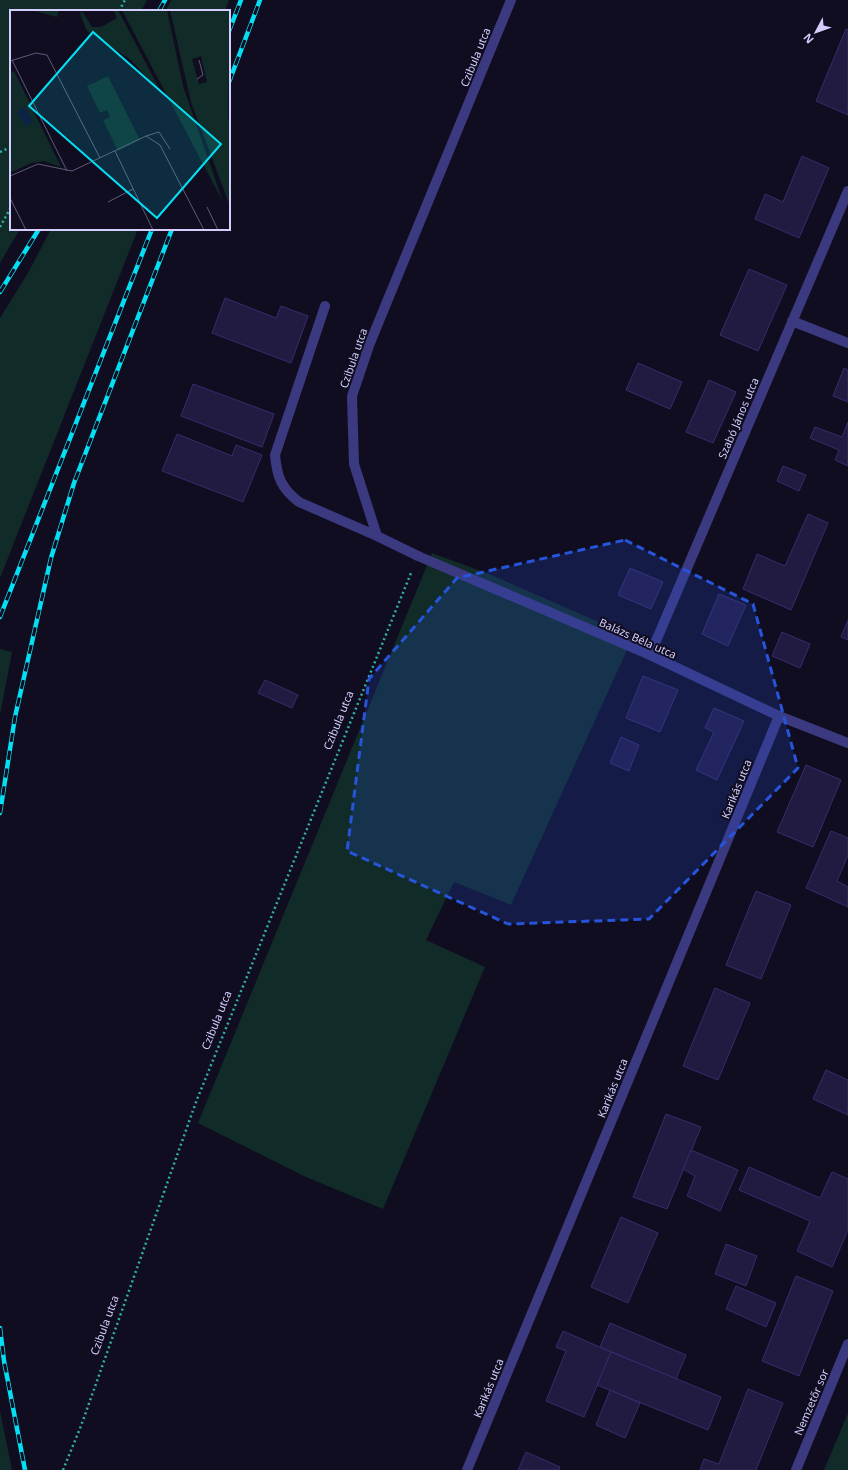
<svg xmlns="http://www.w3.org/2000/svg" width="848" height="1470" font-family="'Noto Sans',sans-serif">
	<style>
		.green { fill: #112b29 }
		.building { fill: #211a41; stroke: #382c6d }
		.lines { fill: none; stroke-linecap: round; stroke-linejoin: round }
		.path { stroke: #30b0a7; stroke-width: 2.5; stroke-dasharray: 2 3; stroke-linecap: butt }
		.lane { stroke: #3b397f; stroke-width: 10 }
		.street { stroke: #3b397f; stroke-width: 10 }
		.rail-casing { stroke: #05dff4; stroke-width: 4.5 }
		.rail { stroke: #100d21; stroke-width: 3; stroke-dasharray: 9; stroke-linecap: butt }
		.marked { fill: #2654da; fill-opacity: 0.2; stroke: #2654da; stroke-width: 3; stroke-dasharray: 8 5; stroke-linejoin: round }
		.labels { text-anchor: middle; dominant-baseline: central; stroke-width: 4; stroke-linejoin: round; paint-order: stroke }
		.street-label { font-size: 11px; fill: #d3cefe; stroke: #100d21 }
		.inset-road { fill: none; stroke: #5e5a79; stroke-width: 1 }
		.view { fill: #05dff4; fill-opacity: 0.15; stroke: #05dff4; stroke-width: 2 }
		.inset-edge { fill: none; stroke: #d3cefe; stroke-width: 2 }
	</style>
	<rect width="100%" height="100%" fill="#100d21"/>
	<g class="green">
		<path d="M0 0H147L141 11H11V229H20L0 263Z"/>
		<path d="M171 0H229L225 11H166Z"/>
		<path d="M51 229H138L0 578V318L28 273Z"/>
		<path d="M432 553 489 574 633 637 511 905 454 882 426 940 485 967 383 1209 306 1177 198 1123Z"/>
		<path d="M0 649 12 652 0 715Z"/>
		<path d="M0 1411 12 1470H0Z"/>
		<path d="M848 1413V1470H824Z"/>
	</g>
	<g class="building">
		<path d="M846 29 848 30V115L816 101Z"/>
		<path d="M802 156 829 168 799 238 755 219 765 194 783 202Z"/>
		<path d="M749 269 787 285 758 351 720 335Z"/>
		<path d="M225 298 276 318 281 306 308 316 291 363 212 333Z"/>
		<path d="M638 363 682 382 670 409 626 390Z"/>
		<path d="M844 368 848 370V402L833 396Z"/>
		<path d="M709 380 736 392 713 443 686 432Z"/>
		<path d="M193 384 274 414 262 447 181 416Z"/>
		<path d="M848 422V466L835 460 839 450 810 438 815 427 842 437Z"/>
		<path d="M177 434 232 456 236 445 262 455 243 502 162 471Z"/>
		<path d="M783 466 806 475 799 491 777 481Z"/>
		<path d="M808 514 828 523 791 610 743 589 757 554 785 566Z"/>
		<path d="M630 568 663 582 651 609 618 595Z"/>
		<path d="M719 594 746 605 728 646 702 634Z"/>
		<path d="M848 620V640L841 637Z"/>
		<path d="M782 632 810 644 800 668 772 656Z"/>
		<path d="M643 676 678 690 660 732 626 718Z"/>
		<path d="M265 680 298 695 292 708 258 693Z"/>
		<path d="M714 708 744 721 717 780 696 770 714 732 705 728Z"/>
		<path d="M621 737 639 745 629 771 610 763Z"/>
		<path d="M806 765 841 780 813 847 777 832Z"/>
		<path d="M831 831 848 838V855L837 881 848 887V907L806 888Z"/>
		<path d="M756 891 791 905 761 979 726 965Z"/>
		<path d="M715 988 750 1003 718 1080 683 1066Z"/>
		<path d="M826 1070 848 1080V1115L813 1099Z"/>
		<path d="M666 1114 701 1127 667 1209 633 1197Z"/>
		<path d="M691 1150 738 1170 720 1211 687 1196 695 1176 683 1169Z"/>
		<path d="M749 1167 820 1198 832 1172 848 1179V1230L832 1267 797 1251 810 1221 739 1190Z"/>
		<path d="M621 1217 658 1233 628 1303 591 1287Z"/>
		<path d="M726 1244 757 1256 746 1286 715 1274Z"/>
		<path d="M796 1276 833 1291 799 1376 762 1361Z"/>
		<path d="M736 1286 776 1303 766 1327 726 1309Z"/>
		<path d="M610 1323 686 1355 676 1379 600 1347Z"/>
		<path d="M563 1331 611 1352 584 1417 546 1401 566 1351 556 1347Z"/>
		<path d="M611 1352 721 1397 708 1430 597 1385Z"/>
		<path d="M748 1389 783 1403 756 1470H700L704 1459 719 1464Z"/>
		<path d="M610 1390 640 1403 625 1438 596 1425Z"/>
		<path d="M526 1452 560 1467 559 1470H518Z"/>
	</g>
	<g class="lines">
		<g class="path">
			<path d="M119 11 125 0"/>
			<path d="M0 152 11 147"/>
			<path d="M0 227 11 207"/>
			<path d="M63 1470 81 1426 196 1102 411 573"/>
		</g>
		<g class="lane">
			<path d="M325 306 275 455C277 477 281 488 299 502L377 536"/>
			<path d="M418 556 377 536 354 464 352 396 370 343 511 0"/>
		</g>
		<g class="street">
			<path d="M792 321 848 343"/>
			<path d="M418 556 650 655 779 716 848 743"/>
			<path d="M650 655 848 191"/>
			<path d="M467 1470 779 716"/>
			<path d="M796 1470 848 1344"/>
		</g>
		<defs>
			<g id="rail">
				<path d="M159 11 165 0"/>
				<path d="M229 31 241 0"/>
				<path d="M229 82 260 0"/>
				<path d="M0 292 39 229"/>
				<path d="M0 617 152 229"/>
				<path d="M0 813 15 717 51 558 74 483 172 229"/>
				<path d="M0 1328 4 1361 25 1470"/>
			</g>
		</defs>
		<use href="#rail" class="rail-casing"/>
		<use href="#rail" class="rail"/>
	</g>
	<path class="marked" d="M625 540 753 604 798 768 649 919 508 924 347 851 369 679 457 578Z"/>
	<g class="labels">
		<g class="street-label">
			<text transform="translate(475 57) rotate(-68)">Czibula utca</text>
			<text transform="translate(353 358) rotate(-71)">Czibula utca</text>
			<text transform="translate(738 418) rotate(-67)">Szabó János utca</text>
			<text transform="translate(638 638) rotate(24)">Balázs Béla utca</text>
			<text transform="translate(338 720) rotate(-68)">Czibula utca</text>
			<text transform="translate(736 789) rotate(-68)">Karikás utca</text>
			<text transform="translate(216 1020) rotate(-68)">Czibula utca</text>
			<text transform="translate(612 1088) rotate(-68)">Karikás utca</text>
			<text transform="translate(104 1325) rotate(-70)">Czibula utca</text>
			<text transform="translate(488 1388) rotate(-68)">Karikás utca</text>
			<text transform="translate(811 1402) rotate(-67)">Nemzetőr sor</text>
		</g>
	</g>
	<g transform="translate(10 10)">
		<rect width="220" height="220" fill="#100d21"/>
		<path d="M21 0H49L47 7ZM103 0H108L153 86 121 50 77 21 70 4 72 1 82 17H91L107 8ZM112 0H157L173 76 213 192ZM160 0H220L218 108 220 111V196L181 92ZM191 46 197 72 189 74 182 49ZM4 61 51 157 34 151 21 153 0 163V63ZM98 66 130 130 108 141 93 110 100 107 97 100 90 103 77 76Z" fill="#112b29" fill-rule="evenodd"/>
		<path d="M15 97 23 111 16 117 7 102Z" fill="#0d2345"/>
		<path class="inset-road" d="M2 50 57 161M0 51 26 43 37 45 90 148M187 69 193 65 189 50M136 126 149 122 160 139M105 141 143 220M0 166 28 154 62 161 136 126 150 135 194 220M0 188 16 220M98 192 123 179M197 197 208 220"/>
		<path class="view" d="M83 22 211 134 147 208 19 96Z"/>
		<rect width="220" height="220" class="inset-edge"/>
	</g>
	<g transform="translate(816 32) rotate(229)" stroke="#100d21" stroke-width="3" paint-order="stroke">
	<path d="M0-3L7 15L0 10L-7 15Z" fill="#d3cefe"/>
	<text y="-6" font-size="11" font-weight="bold" text-anchor="middle" fill="#d3cefe">N</text>
	</g>
</svg>
